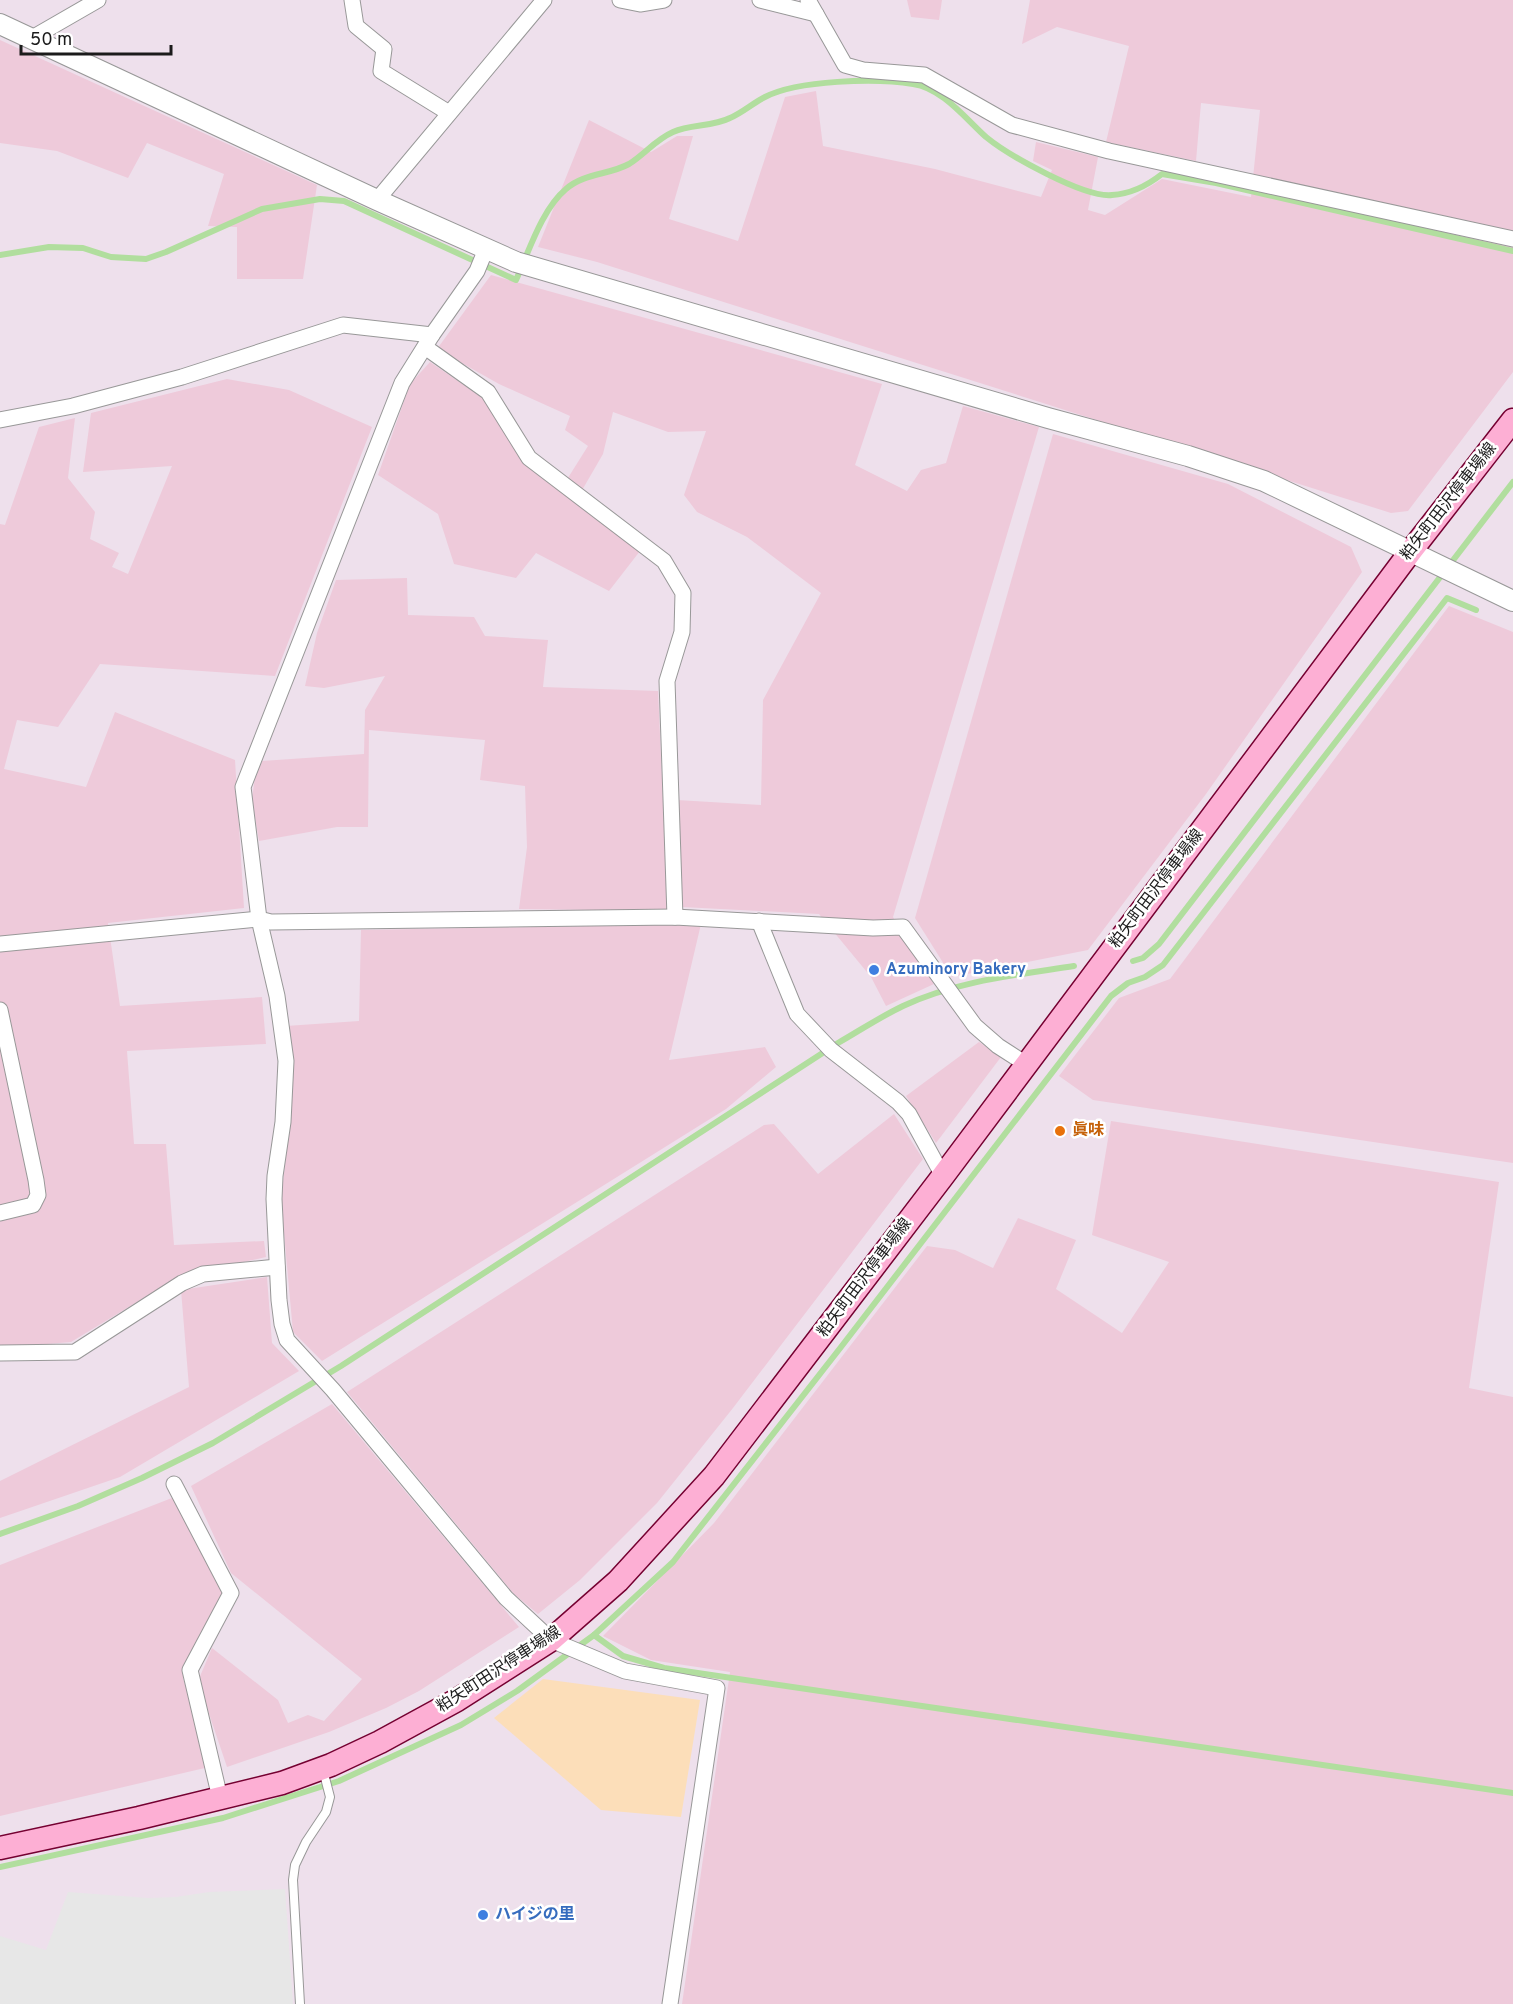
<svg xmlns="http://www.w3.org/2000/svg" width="1513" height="2004" font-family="Overpass,'Noto Sans JP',sans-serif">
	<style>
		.farmland { fill: #eecada }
		.park { fill: #fcdeb9 }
		.parking { fill: #e7e7e7 }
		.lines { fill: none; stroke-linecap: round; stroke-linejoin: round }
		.stream { stroke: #b1de9e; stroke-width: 6 }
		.service-casing { stroke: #989898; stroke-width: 10 }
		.minor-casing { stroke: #989898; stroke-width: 17 }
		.tertiary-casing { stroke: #989898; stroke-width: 22 }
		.secondary-casing { stroke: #750031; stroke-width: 25 }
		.service { stroke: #fff; stroke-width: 8 }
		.minor { stroke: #fff; stroke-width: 15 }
		.tertiary { stroke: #fff; stroke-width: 20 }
		.secondary { stroke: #fdafd4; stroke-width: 22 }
		.shop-dot { fill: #3f7fe0; stroke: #fff; stroke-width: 2 }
		.food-dot { fill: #e8710a; stroke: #fff; stroke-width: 2 }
		.labels { text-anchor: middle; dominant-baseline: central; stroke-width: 5; stroke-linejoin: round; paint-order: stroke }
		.street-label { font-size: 16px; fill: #1b1b1b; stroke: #fff }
		.shop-label { font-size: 16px; font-weight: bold; fill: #366cbe; stroke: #fff; text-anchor: start }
		.food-label { font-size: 16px; font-weight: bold; fill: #c56008; stroke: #fff; text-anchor: start }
	</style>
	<rect width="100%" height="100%" fill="#eee0ec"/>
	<g class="farmland">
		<path d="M907 0H942L939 20 911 17Z"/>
		<path d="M1030 0H1513V372L1408 511 1391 513 597 262 538 247 589 120 651 152 677 136H693L669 219 738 241 785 97 816 91 823 146 935 169 1041 197 1052 170 1033 161 1036 142 1098 157 1088 210 1105 215 1162 179 1251 197 1260 110 1201 103 1196 161 1106 142 1129 46 1057 27 1022 44Z"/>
		<path d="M0 40 317 185 303 279H237V227L208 226 224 174 147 143 128 178 57 151 0 143Z"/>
		<path d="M491 275 882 384 855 465 907 491 921 470 946 463 963 406 1039 427 893 917 934 984 886 1006 871 977 819 914 682 907 677 800 761 805 763 700 821 593 747 537 697 512 684 495 706 431 668 432 613 412 603 454 581 492 566 481 588 446 565 430 570 416 499 384 437 349Z"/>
		<path d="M430 362 486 400 523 462 640 551 609 591 536 553 516 578 454 564 438 514 378 475 410 384Z"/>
		<path d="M227 379 289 390 372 427 275 676 100 664 58 727 17 720 4 769 86 787 115 712 235 760 244 908 108 923 120 1006 262 997 266 1044 127 1051 134 1144H166L174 1245 264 1241 266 1257 180 1276 71 1342 0 1348V524L5 525 39 427 75 418 68 478 95 512 90 539 119 553 112 567 128 574 172 466 83 472 91 413Z"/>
		<path d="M1053 434 1228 484 1351 547 1362 572 1206 794 1088 950 952 977 915 918Z"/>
		<path d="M407 578 408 615 474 617 485 636 548 640 543 687 658 691 668 911 519 909 527 847 525 786 480 780 485 740 369 730 368 827H337L259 841 252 799 255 777 262 761 364 754 365 710 385 676 324 688 305 686 317 633 336 580Z"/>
		<path d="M1449 606 1513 632V1163L1093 1100 1059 1076 1119 998 1170 979Z"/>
		<path d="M701 924 669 1060 765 1047 776 1067 726 1109 322 1361 293 1332 281 1200 292 1101 286 1026 359 1021 361 930Z"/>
		<path d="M979 1042 1001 1057 936 1143 906 1096Z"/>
		<path d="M894 1114 923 1159 733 1408 657 1503 580 1580 538 1614 514 1594 347 1392 764 1125 774 1124 818 1174Z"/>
		<path d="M1111 1121 1499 1182 1469 1388 1513 1397V2004H682L730 1672 651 1660 603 1636 714 1523 927 1246 955 1250 993 1268 1018 1218 1076 1240 1056 1289 1122 1333 1169 1262 1092 1235Z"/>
		<path d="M267 1277 272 1343 299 1371 120 1477 0 1518V1481L189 1387 181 1290Z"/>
		<path d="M332 1404 519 1627 419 1691 386 1708 329 1732 227 1767 198 1681 212 1648 278 1700 288 1723 308 1715 324 1721 362 1679 231 1573 191 1486Z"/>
		<path d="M177 1496 225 1590 183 1678 209 1767 0 1816V1565Z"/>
	</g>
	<path class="park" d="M543 1679 700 1700 681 1817 601 1810 494 1718Z"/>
	<path class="parking" d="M285 1889 293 2004H0V1936L46 1950 68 1892 148 1898 176 1897 209 1892Z"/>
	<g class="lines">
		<g class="stream">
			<path d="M0 255 49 247 83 248 111 257 146 259 166 252 262 209 320 199 344 201 516 280C529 251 542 209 566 189 584 173 609 175 629 164 645 154 655 140 673 132 691 124 712 127 730 118 742 113 753 103 765 97 798 80 876 78 913 84 942 88 965 118 986 137 1008 155 1084 198 1112 195 1130 194 1148 185 1162 174L1216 183 1513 251"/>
			<path d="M1133 961 1143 958 1159 944 1513 482"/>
			<path d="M0 1534 78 1506 142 1478 213 1443 341 1366 838 1043C859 1031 880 1017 903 1006 956 981 1016 975 1074 966"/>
			<path d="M594 1635 623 1656 664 1668 1513 1793"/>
			<path d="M0 1867 223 1818 339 1781 461 1725 517 1691 594 1635 673 1562 841 1347 1111 996 1128 983 1145 977 1163 965 1447 598 1476 610"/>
		</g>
		<defs>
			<path id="service" d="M300 2004 293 1880 295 1865 306 1842 326 1812 330 1797 323 1770"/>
			<g id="minor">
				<path d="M352 0 356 26 384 49 381 71 449 113"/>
				<path d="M620 0 640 4 664 0"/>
				<path d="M760 0 816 14"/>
				<path d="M808 0 845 65 863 70 924 75 1012 125 1109 151 1513 239"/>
				<path d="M32 38 98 0"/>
				<path d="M377 200 544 0"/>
				<path d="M486 249 477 271 432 335 402 383 243 787 259 919 277 996 286 1061 283 1122 275 1176 274 1199 279 1300 282 1324 287 1340 333 1390 506 1598 551 1640 625 1671 717 1688 670 2004"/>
				<path d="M425 347 488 392 529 458 664 561 683 593 682 632 667 681 675 917"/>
				<path d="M0 420 73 406 182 377 343 325 432 335"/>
				<path d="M759 921 797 1014 831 1050 898 1102 909 1114 943 1176"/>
				<path d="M0 944 259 919 271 922 675 917 873 928 903 927 975 1026 998 1046 1026 1064"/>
				<path d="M0 1010 36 1180 38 1195 33 1205 0 1213"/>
				<path d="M0 1353 75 1352 182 1283 203 1274 277 1267"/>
				<path d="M174 1484 231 1593 190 1670 220 1798"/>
			</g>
			<path id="tertiary" d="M0 24 377 200 516 262 1048 418 1188 456 1264 481 1513 601"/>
			<path id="secondary" d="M0 1848 139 1818 282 1783 331 1765 380 1742 457 1700 551 1640 618 1581 714 1476 943 1176 1411 551 1513 420"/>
		</defs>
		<use href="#service" class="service-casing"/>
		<use href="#minor" class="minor-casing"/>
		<use href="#tertiary" class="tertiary-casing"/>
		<use href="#secondary" class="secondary-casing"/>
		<use href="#service" class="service"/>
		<use href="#minor" class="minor"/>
		<use href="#tertiary" class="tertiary"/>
		<use href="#secondary" class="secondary"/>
	</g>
	<g class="shop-dot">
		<circle cx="874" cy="970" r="6"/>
		<circle cx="483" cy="1915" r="6"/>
	</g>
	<circle class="food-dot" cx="1060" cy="1131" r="6"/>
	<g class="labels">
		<g class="street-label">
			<text transform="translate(1449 502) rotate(-52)">粕矢町田沢停車場線</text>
			<text transform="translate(1157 889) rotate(-53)">粕矢町田沢停車場線</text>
			<text transform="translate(865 1278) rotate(-53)">粕矢町田沢停車場線</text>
			<text transform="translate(499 1670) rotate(-33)">粕矢町田沢停車場線</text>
		</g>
		<g class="shop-label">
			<text x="886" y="970">Azuminory Bakery</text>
			<text x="495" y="1915">ハイジの里</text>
		</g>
		<g class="food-label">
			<text x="1072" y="1131">眞味</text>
		</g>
	</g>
	<path d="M21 45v9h150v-9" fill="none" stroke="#1b1b1b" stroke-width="3"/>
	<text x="30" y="45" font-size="18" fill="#1b1b1b" stroke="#ffffff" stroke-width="4.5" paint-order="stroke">50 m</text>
</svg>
